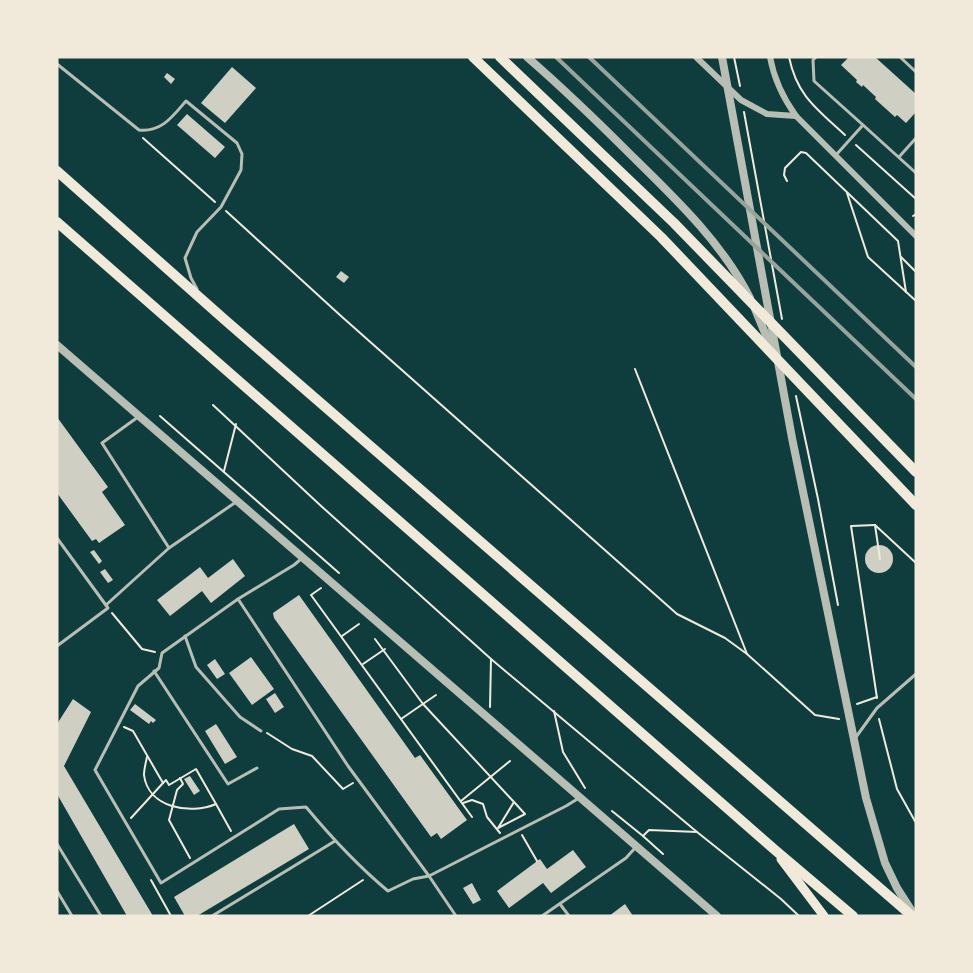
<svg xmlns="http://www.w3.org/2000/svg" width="973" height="973" font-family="'Alegreya Sans',sans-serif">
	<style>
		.building { fill: #cfcfc3 }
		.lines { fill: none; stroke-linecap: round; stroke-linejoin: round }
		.path { stroke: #f1e9da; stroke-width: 2 }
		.service { stroke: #b8beb3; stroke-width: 3 }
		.minor { stroke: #b8beb3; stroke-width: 6 }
		.tertiary { stroke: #b8beb3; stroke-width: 8 }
		.secondary { stroke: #f1e9da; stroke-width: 9 }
		.primary { stroke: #f1e9da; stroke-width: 10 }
		.rail { stroke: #97a49c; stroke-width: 4 }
	</style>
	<rect width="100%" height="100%" fill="#0f3d3e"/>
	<g class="building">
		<path d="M849 57H875L916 94V112L906 123 897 115 895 117 875 99 876 97 863 85 862 87 856 82 857 80 841 65Z"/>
		<path d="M232 67 256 88 225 123 201 103Z"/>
		<path d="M167 73 175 79 171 84 164 77Z"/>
		<path d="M187 114 225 147 215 158 177 125Z"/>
		<path d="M341 271 349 277 344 283 336 277Z"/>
		<path d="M57 417 108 487 102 492 125 525 99 543 96 539 92 541 57 493Z"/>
		<circle cx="879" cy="559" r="14"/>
		<path d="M94 550 102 561 99 564 90 552Z"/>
		<path d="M233 559 245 576 211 603 202 591 170 616 157 600 200 567 208 578Z"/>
		<path d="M105 569 113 580 108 583 100 572Z"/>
		<path d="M299 595 415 758 420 755 467 820 441 839 437 833 431 837 274 618 273 613Z"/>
		<path d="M251 657 274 689 252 705 229 673Z"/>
		<path d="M215 659 225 674 217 679 207 665Z"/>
		<path d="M275 693 284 707 275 713 266 699Z"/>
		<path d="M73 699 91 712 64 766 153 916H127L57 794V724Z"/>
		<path d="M135 704 156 720 153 723 151 721 149 724 130 710Z"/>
		<path d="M216 724 237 757 225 764 205 731Z"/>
		<path d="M190 776 200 791 194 795 184 779Z"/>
		<path d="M294 824 309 849 197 916H185L174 897Z"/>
		<path d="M573 850 586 867 551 893 543 883 509 908 497 891 540 859 547 869Z"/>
		<path d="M472 883 481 900 473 904 463 888Z"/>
		<path d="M625 904 633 916H609Z"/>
	</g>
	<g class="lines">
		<g class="path">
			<path d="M734 57 740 86"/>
			<path d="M789 57C797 96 817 109 845 135"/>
			<path d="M744 112 782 319"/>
			<path d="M143 138 215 202"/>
			<path d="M856 145 916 199"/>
			<path d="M787 181 784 175 785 168 801 152 806 153 898 241 906 292"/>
			<path d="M847 193 868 257 916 301"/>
			<path d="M226 211 341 316 677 614 725 638 747 654 815 715 839 719"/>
			<path d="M913 216 916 214"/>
			<path d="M901 257 916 272"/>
			<path d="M635 369 747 654"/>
			<path d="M796 396 818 499 838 605"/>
			<path d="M213 405 320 505 491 659 697 832 781 899 799 916"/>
			<path d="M160 416 339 573"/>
			<path d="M224 471 236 424"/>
			<path d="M875 525 851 526 877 698"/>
			<path d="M880 559 875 525 916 563"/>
			<path d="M321 588 311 595 472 817"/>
			<path d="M112 613 142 649 155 652"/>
			<path d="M342 636 359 624"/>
			<path d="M375 639 423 704 514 802 525 814 498 828 514 802"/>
			<path d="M363 664 385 649"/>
			<path d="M857 704 877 697"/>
			<path d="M490 707 491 659"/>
			<path d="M554 711 563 752 585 788"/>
			<path d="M401 719 436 695"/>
			<path d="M879 719 897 789 916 823"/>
			<path d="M124 727 133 731 163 783 131 818"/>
			<path d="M267 733 292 749 312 756 343 789 353 783"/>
			<path d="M147 757C146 762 144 769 144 775 148 808 191 815 216 804L196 769 169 785 166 780 163 783"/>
			<path d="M180 778 183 784 177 790 169 820 190 858"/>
			<path d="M461 801 510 761"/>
			<path d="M463 803 472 800 483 804 487 817 500 833"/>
			<path d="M216 804 231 831"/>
			<path d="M612 811 643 836"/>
			<path d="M522 835 537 861"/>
			<path d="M663 854 643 836 649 830 697 832"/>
			<path d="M151 880 171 916"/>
			<path d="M308 916 363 880"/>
		</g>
		<g class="service">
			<path d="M816 57 813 60 814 81 863 125 836 155"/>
			<path d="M900 57 916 72"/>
			<path d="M57 64 139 130C162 132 172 117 186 101L237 143 242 154 241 170 221 207 197 232 185 258 191 278 197 289"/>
			<path d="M863 125 916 173"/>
			<path d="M899 157 916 138"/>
			<path d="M138 417 102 443 169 548"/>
			<path d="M57 538 108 608 57 646"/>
			<path d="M301 559 294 565 238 599 162 653 159 668 138 686 95 770 161 883 279 809 306 807C331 837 358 866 388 891L413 879 429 876 456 916"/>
			<path d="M238 599 348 766 429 876 566 806 579 798"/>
			<path d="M106 605 169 548 236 502"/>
			<path d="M185 636 196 667 240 717 261 731"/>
			<path d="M154 671 228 784 257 768"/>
			<path d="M856 737 877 708 916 674"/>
			<path d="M57 844 101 916"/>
			<path d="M57 891 72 916"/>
			<path d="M560 904 569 916"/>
			<path d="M212 916 335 841"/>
			<path d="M542 916 626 858 635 848"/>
		</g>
		<g class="minor">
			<path d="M696 57 741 100 767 114 796 116"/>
			<path d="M770 57C774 79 783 98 796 116L916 236"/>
		</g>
		<g class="tertiary">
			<path d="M527 57C564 89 599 123 633 157 676 199 723 244 750 298"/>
			<path d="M722 57 792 438 866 798 885 863 897 888 913 913"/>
			<path d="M755 309 772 350"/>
			<path d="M57 345 717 916"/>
		</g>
		<path class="secondary" d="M781 859 824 916"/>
		<g class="primary">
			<path d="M473 57 661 237 916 505"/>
			<path d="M500 57 674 223 916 472"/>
			<path d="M57 171 225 320 912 916"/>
			<path d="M57 222 775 850 853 916"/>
		</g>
		<g class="rail">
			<path d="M556 57 916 399"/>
			<path d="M589 57 916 367"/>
		</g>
	</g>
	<rect width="973" height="973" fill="none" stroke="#f1e9da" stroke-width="117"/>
</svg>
